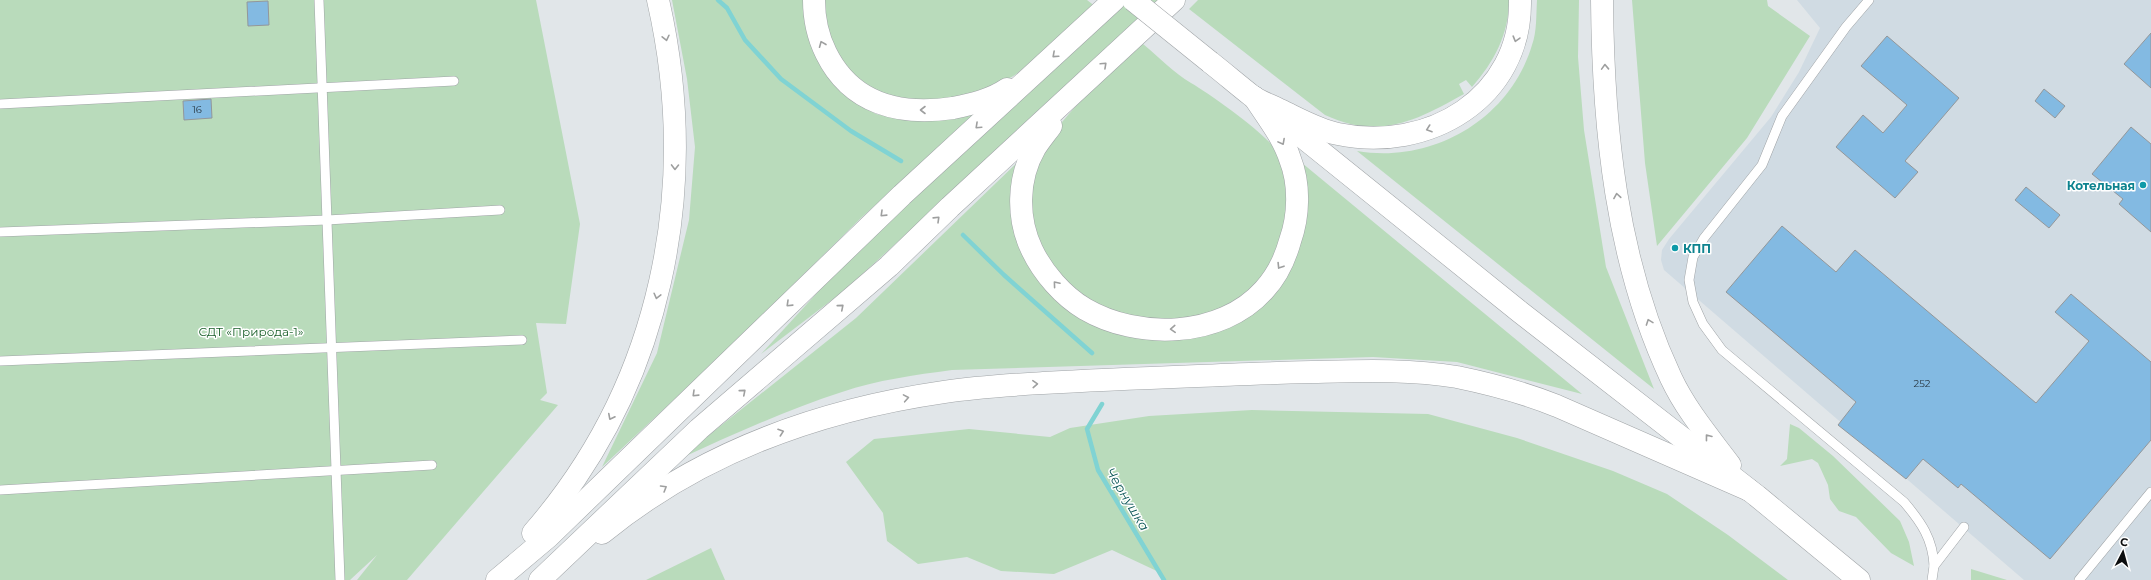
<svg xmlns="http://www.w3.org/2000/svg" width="2151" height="580" font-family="Montserrat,sans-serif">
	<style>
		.built { fill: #d0dbe3 }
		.green { fill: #b9dbbb }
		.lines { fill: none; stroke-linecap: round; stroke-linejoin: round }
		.stream { stroke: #80d3d3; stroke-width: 4.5 }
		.building { fill: #83bae2; stroke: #93979a }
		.lane-casing { stroke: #a0a4a7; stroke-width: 10 }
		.secondary-casing { stroke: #a0a4a7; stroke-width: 23 }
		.highway-casing { stroke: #a0a4a7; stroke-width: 23 }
		.lane { stroke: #fff; stroke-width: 9 }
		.secondary { stroke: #fff; stroke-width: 22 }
		.highway { stroke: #fff; stroke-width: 22 }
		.highway-bridge-casing { stroke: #a0a4a7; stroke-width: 23; stroke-linecap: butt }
		.highway-bridge { stroke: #fff; stroke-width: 22 }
		.oneway { stroke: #9e9f9f }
		.culture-dot { fill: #0f9aa8; stroke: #fff; stroke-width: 1.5 }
		.labels { text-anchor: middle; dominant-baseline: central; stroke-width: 3; stroke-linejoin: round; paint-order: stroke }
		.number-label { font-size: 10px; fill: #2a3944 }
		.culture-label { font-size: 12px; font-weight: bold; fill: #0d838f; stroke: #fff; text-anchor: end }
		.park-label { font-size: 12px; fill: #175e27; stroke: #fff }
		.water-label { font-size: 13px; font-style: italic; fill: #0a5656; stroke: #fff }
	</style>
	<rect width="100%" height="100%" fill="#e1e6e9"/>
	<path class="built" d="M1797 0H2151V580H2024L1664 270 1661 260 1662 250 1669 239 1771 117 1799 72 1820 28Z"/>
	<g class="green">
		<path d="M0 0H536L580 224 566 324 536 323 547 393 540 400 558 405 407 580H357L377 555 350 580H0Z"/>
		<path d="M672 0H804L815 54 835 86 853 101 876 114 900 119 985 107 862 217 728 349 602 467 657 353 689 220 695 147 687 79Z"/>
		<path d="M823 0H1087L1096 7 1015 75 996 86 934 103 872 93 843 67 829 39Z"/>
		<path d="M1129 0H1162L845 290 761 354 828 281 913 196Z"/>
		<path d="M1198 0H1509C1509 34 1494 62 1472 87L1466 80 1459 84 1464 94C1416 121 1379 140 1325 115L1189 9Z"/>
		<path d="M1537 0H1579L1578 57 1584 130 1606 267 1654 389 1357 151C1433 164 1510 119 1532 45 1537 31 1536 15 1537 0Z"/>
		<path d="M1632 0H1767L1768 6 1810 36 1747 138 1657 246 1645 163Z"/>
		<path d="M1143 44C1159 57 1174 73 1191 83 1210 94 1265 133 1277 151 1281 158 1289 182 1289 190 1290 202 1286 227 1281 238 1278 247 1276 257 1271 265 1238 320 1167 330 1111 310 1105 308 1098 306 1092 303 1058 283 1035 246 1031 207 1029 190 1037 167 1044 151 1063 110 1110 75 1143 44Z"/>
		<path d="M1022 158 1028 262 1152 340 1280 282 1302 163 1582 394 1457 362 1373 357 952 370C915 375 877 380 842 392 786 410 732 435 679 459L856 318Z"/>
		<path d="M1252 410 1428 414 1517 438 1613 471 1667 494 1728 535 1788 580H1165L1161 573 1112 550 1054 574 1001 571 967 557 918 564 887 541 883 513 846 462 874 439 969 429 1050 437 1070 428 1149 416Z"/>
		<path d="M1790 424 1799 428 1833 456 1900 521 1909 542 1914 566 1891 553 1856 517 1839 511 1830 499 1828 485 1818 463 1812 459 1780 466 1787 459Z"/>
		<path d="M711 548 725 580H646Z"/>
		<path d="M1971 569 2007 580H1971Z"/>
	</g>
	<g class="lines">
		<g class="stream">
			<path d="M718 0 727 8 745 40 781 79 851 131 901 161"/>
			<path d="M963 235 1004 275 1092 353"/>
			<path d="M1102 404 1087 429 1098 470 1164 580"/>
		</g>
	</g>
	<g class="building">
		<path d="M268 1 269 25 248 26 247 2Z"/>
		<path d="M2151 33V88L2124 64Z"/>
		<path d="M1887 36 1959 98 1905 161 1918 172 1895 198 1836 147 1863 115 1883 133 1907 105 1861 66Z"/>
		<path d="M2044 89 2065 106 2055 118 2035 101Z"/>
		<path d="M211 99 212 118 184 120 183 101Z"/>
		<path d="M2131 127 2151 144V232L2119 204 2123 199 2092 174Z"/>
		<path d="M2026 187 2060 215 2049 228 2015 200Z"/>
		<path d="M1782 226 1836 272 1855 250 2036 403 2089 341 2055 312 2071 294 2151 362V440L2050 559 1961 484 1958 488 1923 459 1906 479 1838 425 1856 402 1726 292Z"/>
	</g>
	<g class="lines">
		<defs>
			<g id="lane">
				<path d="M319 0 340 580"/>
				<path d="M1869 0 1846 27 1782 116 1762 165 1704 238 1693 257 1689 280 1693 302 1703 324 1722 350 1904 502C1921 522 1933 539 1934 566"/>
				<path d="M0 104 454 81"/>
				<path d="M0 232 327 220 500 210"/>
				<path d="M0 361 522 340"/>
				<path d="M0 490 432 465"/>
				<path d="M1932 580 1934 566 1964 527"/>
				<path d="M2079 580 2151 492"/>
			</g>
			<g id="secondary">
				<path d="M1602 0C1603 128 1616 261 1671 378 1686 410 1709 437 1730 465"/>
				<path d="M1269 110 1520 312 1757 496 1859 580"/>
				<path d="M602 533C700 453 819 410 944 392 976 387 1010 385 1043 383 1095 380 1146 378 1198 376 1236 374 1274 373 1312 372 1360 371 1409 369 1457 377 1491 384 1525 393 1557 406L1749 490"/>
			</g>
			<g id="highway">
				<path d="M814 0C814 18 818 37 826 53 851 104 900 116 953 108 972 104 991 100 1007 89"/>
				<path d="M1210 62C1224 73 1238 85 1252 96 1260 102 1271 105 1280 110 1299 119 1318 130 1338 134 1428 153 1522 98 1520 0"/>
				<path d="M1051 126C1046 133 1040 140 1035 148 1017 179 1017 219 1032 250 1043 273 1063 296 1085 309 1138 340 1221 338 1264 290 1277 276 1285 259 1290 241 1299 216 1300 184 1290 159 1283 137 1267 117 1254 97"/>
				<path d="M533 533C662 385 701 189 658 0"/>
				<path d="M497 580 548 537 902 195 1114 0"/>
				<path d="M540 580 699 429 889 266 950 207 1174 0"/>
			</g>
		</defs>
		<use href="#lane" class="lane-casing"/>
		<use href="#secondary" class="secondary-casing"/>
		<use href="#highway" class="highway-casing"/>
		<use href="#lane" class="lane"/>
		<use href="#secondary" class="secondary"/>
		<use href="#highway" class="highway"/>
		<defs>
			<path id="highway-bridge" d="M1133 0 1210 62"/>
		</defs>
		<use href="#highway-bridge" class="highway-bridge-casing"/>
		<use href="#highway-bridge" class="highway-bridge"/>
	</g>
	<defs><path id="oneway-chevron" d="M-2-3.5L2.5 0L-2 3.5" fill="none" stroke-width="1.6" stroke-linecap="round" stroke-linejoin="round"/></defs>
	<g class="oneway">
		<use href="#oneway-chevron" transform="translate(666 38) rotate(77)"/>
		<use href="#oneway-chevron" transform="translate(1516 39) rotate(106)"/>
		<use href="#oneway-chevron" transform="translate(822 44) rotate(-112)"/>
		<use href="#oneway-chevron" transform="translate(1055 55) rotate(138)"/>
		<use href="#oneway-chevron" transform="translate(1104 65) rotate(-43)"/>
		<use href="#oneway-chevron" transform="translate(1605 67) rotate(-92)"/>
		<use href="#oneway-chevron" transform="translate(923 110) rotate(180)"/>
		<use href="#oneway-chevron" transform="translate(978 126) rotate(137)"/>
		<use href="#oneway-chevron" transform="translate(1429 129) rotate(161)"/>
		<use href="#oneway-chevron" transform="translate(1282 142) rotate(62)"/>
		<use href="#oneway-chevron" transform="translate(675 167) rotate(91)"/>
		<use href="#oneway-chevron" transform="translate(1617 196) rotate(-99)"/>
		<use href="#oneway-chevron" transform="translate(883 214) rotate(136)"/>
		<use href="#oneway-chevron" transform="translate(937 219) rotate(-44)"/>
		<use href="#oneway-chevron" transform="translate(1280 266) rotate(122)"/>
		<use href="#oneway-chevron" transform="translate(1056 284) rotate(-130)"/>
		<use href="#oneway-chevron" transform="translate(657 296) rotate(104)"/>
		<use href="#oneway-chevron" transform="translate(789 304) rotate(136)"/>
		<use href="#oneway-chevron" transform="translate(841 307) rotate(-41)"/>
		<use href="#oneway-chevron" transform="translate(1649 322) rotate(-110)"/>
		<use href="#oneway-chevron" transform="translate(1173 329) rotate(177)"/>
		<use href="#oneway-chevron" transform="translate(1035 384) rotate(-3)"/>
		<use href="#oneway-chevron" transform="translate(743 392) rotate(-41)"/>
		<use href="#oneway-chevron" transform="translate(695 394) rotate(136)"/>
		<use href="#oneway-chevron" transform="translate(906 398) rotate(-10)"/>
		<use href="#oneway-chevron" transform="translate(611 417) rotate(117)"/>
		<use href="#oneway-chevron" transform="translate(781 432) rotate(-19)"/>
		<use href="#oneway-chevron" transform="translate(1708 437) rotate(-128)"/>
		<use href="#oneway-chevron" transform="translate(664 488) rotate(-31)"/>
	</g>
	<g class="culture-dot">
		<circle cx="2143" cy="185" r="4"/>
		<circle cx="1675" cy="248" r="4"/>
	</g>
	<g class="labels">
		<g class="number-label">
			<text x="197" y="109">16</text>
			<text x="1922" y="383">252</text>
		</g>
		<g class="culture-label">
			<text x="2135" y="185">Котельная</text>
			<text x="1683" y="248" text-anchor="start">КПП</text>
		</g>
		<g class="park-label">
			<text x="251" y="331">СДТ «Природа-1»</text>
		</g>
		<g class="water-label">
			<text transform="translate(1128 499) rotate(59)">Чернушка</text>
		</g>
	</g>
	<g transform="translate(2123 552) rotate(6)" stroke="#ffffff" stroke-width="3" paint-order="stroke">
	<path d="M0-3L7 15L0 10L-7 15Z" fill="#0c0e0f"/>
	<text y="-6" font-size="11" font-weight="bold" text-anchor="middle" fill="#0c0e0f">С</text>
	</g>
</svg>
